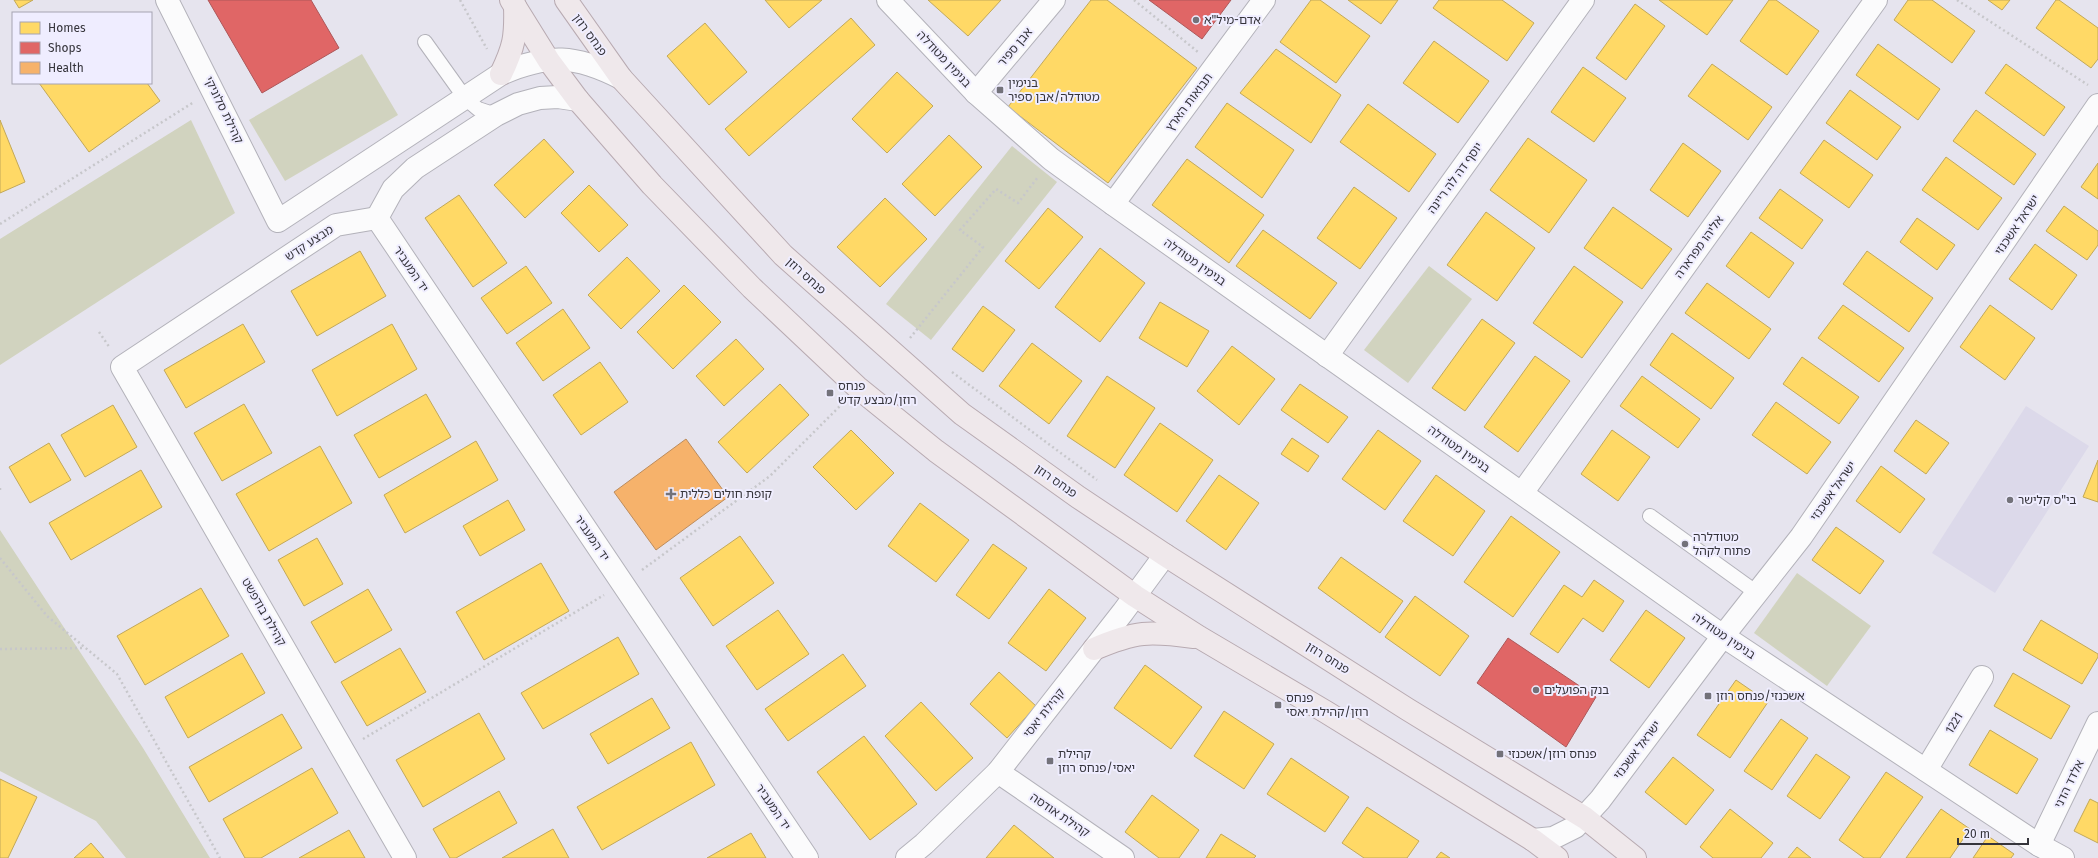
<svg xmlns="http://www.w3.org/2000/svg" width="2098" height="858" font-family="'Fira Sans','Noto Sans Hebrew',sans-serif">
	<style>
		.built { fill: #dcd9ea }
		.green { fill: #d1d3bf }
		.homes { fill: #ffd966; stroke: #c2a859 }
		.shops { fill: #e06666; stroke: #ad5759 }
		.health { fill: #f6b26b; stroke: #bc8c5d }
		.lines { fill: none; stroke-linecap: round; stroke-linejoin: round }
		.lane-casing { stroke: #b3b2ba; stroke-width: 16 }
		.street-casing { stroke: #b3b2ba; stroke-width: 24 }
		.secondary-casing { stroke: #b3b2ba; stroke-width: 24 }
		.primary-casing { stroke: #b8aab1; stroke-width: 24 }
		.path { stroke: #c7c7cb; stroke-width: 2.5; stroke-dasharray: 2 3; stroke-linecap: butt }
		.lane { stroke: #fbfbfc; stroke-width: 14 }
		.street { stroke: #fbfbfc; stroke-width: 22 }
		.secondary { stroke: #fbfbfc; stroke-width: 22 }
		.primary { stroke: #efe8eb; stroke-width: 22 }
		.poi-dot { fill: #73727a; stroke: #efedff; stroke-width: 1.5 }
		.labels { text-anchor: middle; dominant-baseline: central; stroke-width: 4; stroke-linejoin: round; paint-order: stroke }
		.poi-label { font-size: 12px; fill: #35343b; stroke: #efedff; text-anchor: start }
		.street-label { font-size: 12px; fill: #35343b; stroke: #efedff }
	</style>
	<rect width="100%" height="100%" fill="#e6e4ee"/>
	<path class="built" d="M2026 406 2089 446 1995 593 1932 553Z"/>
	<g class="green">
		<path d="M362 54 398 115 285 181 249 120Z"/>
		<path d="M191 120 235 213 0 365V239Z"/>
		<path d="M1012 146 1057 182 931 340 886 304Z"/>
		<path d="M1429 266 1472 299 1408 383 1364 350Z"/>
		<path d="M0 530 143 748 210 858H126L96 821 0 771Z"/>
		<path d="M1797 573 1871 626 1827 686 1754 633Z"/>
	</g>
	<g class="homes">
		<path d="M14 0H33L19 8Z"/>
		<path d="M765 0H822L789 28Z"/>
		<path d="M928 0H1001L968 36Z"/>
		<path d="M1091 0H1107L1197 68 1108 183 1008 107Z"/>
		<path d="M1311 0H1320L1370 36 1336 83 1280 42Z"/>
		<path d="M1348 0H1398L1381 24Z"/>
		<path d="M1439 0H1502L1534 23 1507 61 1433 8Z"/>
		<path d="M1659 0H1733L1707 35Z"/>
		<path d="M1769 0H1776L1819 31 1787 75 1740 41Z"/>
		<path d="M1908 0H1932L1975 31 1952 63 1894 20Z"/>
		<path d="M1988 0H2010L2002 10Z"/>
		<path d="M2056 0H2059L2098 28V59L2091 68 2036 28Z"/>
		<path d="M1635 4 1665 26 1626 80 1596 58Z"/>
		<path d="M851 18 875 45 749 156 725 129Z"/>
		<path d="M705 23 747 72 709 105 667 56Z"/>
		<path d="M1434 41 1489 81 1458 123 1403 83Z"/>
		<path d="M1878 44 1940 89 1918 120 1856 75Z"/>
		<path d="M1276 49 1341 95 1311 143 1240 93Z"/>
		<path d="M1712 64 1772 107 1748 140 1688 96Z"/>
		<path d="M2006 64 2065 107 2044 136 1985 93Z"/>
		<path d="M1583 67 1626 98 1594 142 1551 112Z"/>
		<path d="M897 72 933 106 887 153 852 119Z"/>
		<path d="M39 83H147L160 101 89 152Z"/>
		<path d="M1850 90 1901 127 1877 160 1826 123Z"/>
		<path d="M1227 103 1294 150 1262 198 1195 147Z"/>
		<path d="M1368 104 1436 154 1409 192 1340 142Z"/>
		<path d="M1976 110 2036 154 2014 185 1953 141Z"/>
		<path d="M0 120 25 182 0 193Z"/>
		<path d="M949 135 982 167 935 216 902 184Z"/>
		<path d="M1528 138 1587 180 1549 233 1490 190Z"/>
		<path d="M544 139 574 172 525 218 494 185Z"/>
		<path d="M1824 140 1873 175 1849 208 1800 173Z"/>
		<path d="M1683 143 1721 171 1688 217 1650 190Z"/>
		<path d="M1946 157 2002 198 1978 230 1922 190Z"/>
		<path d="M1187 159 1264 215 1229 263 1152 205Z"/>
		<path d="M2098 163V199L2081 187Z"/>
		<path d="M589 185 628 225 599 252 561 213Z"/>
		<path d="M1354 187 1397 218 1360 269 1317 238Z"/>
		<path d="M1780 189 1823 220 1802 249 1759 218Z"/>
		<path d="M459 195 507 263 473 287 425 218Z"/>
		<path d="M885 198 927 239 880 287 837 247Z"/>
		<path d="M2064 206 2098 231V245L2087 260 2046 231Z"/>
		<path d="M1613 207 1672 249 1642 289 1584 248Z"/>
		<path d="M1048 208 1083 237 1039 289 1005 261Z"/>
		<path d="M1486 212 1535 248 1497 301 1447 265Z"/>
		<path d="M1917 218 1955 245 1937 270 1900 242Z"/>
		<path d="M1263 230 1337 283 1310 319 1236 266Z"/>
		<path d="M1751 232 1794 263 1769 298 1726 266Z"/>
		<path d="M2035 244 2077 275 2052 310 2009 279Z"/>
		<path d="M1100 248 1145 283 1100 342 1055 307Z"/>
		<path d="M360 251 386 296 317 336 291 291Z"/>
		<path d="M1867 251 1933 298 1909 332 1843 284Z"/>
		<path d="M627 257 660 291 621 329 588 295Z"/>
		<path d="M526 266 552 303 507 334 481 298Z"/>
		<path d="M1574 266 1623 302 1582 358 1533 323Z"/>
		<path d="M1707 283 1771 329 1749 359 1685 313Z"/>
		<path d="M684 285 721 322 673 369 637 332Z"/>
		<path d="M1160 302 1209 331 1187 367 1139 338Z"/>
		<path d="M1843 305 1904 348 1879 382 1818 338Z"/>
		<path d="M1990 305 2035 338 2005 380 1960 347Z"/>
		<path d="M983 306 1015 330 983 372 952 349Z"/>
		<path d="M563 309 590 348 543 381 516 343Z"/>
		<path d="M1482 319 1515 343 1465 411 1432 388Z"/>
		<path d="M243 324 265 362 186 408 164 370Z"/>
		<path d="M392 324 417 369 337 416 312 370Z"/>
		<path d="M1672 333 1734 378 1711 409 1650 365Z"/>
		<path d="M736 339 764 369 724 406 696 376Z"/>
		<path d="M1032 343 1082 381 1049 424 999 386Z"/>
		<path d="M1232 346 1275 379 1239 425 1197 391Z"/>
		<path d="M1535 356 1570 381 1518 452 1484 427Z"/>
		<path d="M1802 357 1859 397 1839 424 1783 384Z"/>
		<path d="M600 362 628 402 581 435 553 395Z"/>
		<path d="M1107 376 1155 408 1115 468 1067 436Z"/>
		<path d="M1642 376 1700 419 1678 448 1620 406Z"/>
		<path d="M780 384 809 415 747 473 718 442Z"/>
		<path d="M1300 384 1348 417 1328 443 1281 410Z"/>
		<path d="M426 394 451 437 379 478 354 435Z"/>
		<path d="M1776 402 1831 442 1807 474 1752 435Z"/>
		<path d="M244 404 272 453 222 481 194 433Z"/>
		<path d="M113 405 137 447 85 477 61 435Z"/>
		<path d="M1916 420 1949 443 1926 474 1894 451Z"/>
		<path d="M1160 423 1213 460 1177 512 1124 475Z"/>
		<path d="M851 430 894 473 856 510 813 467Z"/>
		<path d="M1378 430 1421 461 1385 510 1342 479Z"/>
		<path d="M1612 430 1650 457 1618 501 1581 474Z"/>
		<path d="M1292 438 1319 456 1308 472 1281 454Z"/>
		<path d="M476 441 498 480 405 533 384 495Z"/>
		<path d="M49 443 71 480 30 503 9 467Z"/>
		<path d="M320 446 352 503 269 551 236 494Z"/>
		<path d="M2098 460V502L2083 497Z"/>
		<path d="M1881 466 1925 499 1900 533 1856 501Z"/>
		<path d="M141 470 162 507 71 560 49 523Z"/>
		<path d="M1219 475 1259 503 1226 550 1186 521Z"/>
		<path d="M1436 475 1485 511 1453 556 1403 521Z"/>
		<path d="M508 500 525 530 480 556 463 526Z"/>
		<path d="M920 503 969 540 936 582 888 546Z"/>
		<path d="M1511 516 1560 552 1513 617 1464 582Z"/>
		<path d="M1836 527 1884 561 1860 594 1812 560Z"/>
		<path d="M740 536 774 583 713 626 680 578Z"/>
		<path d="M317 538 343 584 304 606 278 560Z"/>
		<path d="M993 544 1027 568 989 619 956 595Z"/>
		<path d="M1341 557 1403 601 1380 633 1318 588Z"/>
		<path d="M541 563 569 611 484 660 456 612Z"/>
		<path d="M1594 580 1624 601 1603 632 1583 618 1558 653 1530 634 1564 585 1582 597Z"/>
		<path d="M201 588 229 636 145 685 117 636Z"/>
		<path d="M368 589 392 630 335 663 311 622Z"/>
		<path d="M1049 589 1086 618 1046 671 1008 643Z"/>
		<path d="M1415 596 1469 636 1440 676 1385 637Z"/>
		<path d="M778 610 809 654 757 690 726 646Z"/>
		<path d="M1646 610 1685 638 1649 688 1610 660Z"/>
		<path d="M2041 620 2098 654V657L2082 684 2023 650Z"/>
		<path d="M618 637 639 674 543 729 521 693Z"/>
		<path d="M400 648 426 692 367 726 341 682Z"/>
		<path d="M242 653 265 693 188 738 165 697Z"/>
		<path d="M843 654 866 686 788 741 765 709Z"/>
		<path d="M1145 665 1202 707 1171 749 1114 708Z"/>
		<path d="M999 672 1036 706 1007 738 970 704Z"/>
		<path d="M2013 673 2070 706 2051 739 1994 706Z"/>
		<path d="M1736 680 1768 702 1730 758 1697 735Z"/>
		<path d="M652 698 670 728 608 764 590 734Z"/>
		<path d="M921 702 973 758 936 791 885 736Z"/>
		<path d="M1224 711 1274 744 1244 789 1194 756Z"/>
		<path d="M479 713 505 759 423 807 396 760Z"/>
		<path d="M282 714 302 748 209 802 189 767Z"/>
		<path d="M1781 719 1808 738 1772 790 1744 771Z"/>
		<path d="M1990 730 2038 759 2017 794 1969 765Z"/>
		<path d="M864 736 917 804 870 840 817 772Z"/>
		<path d="M691 742 715 785 602 850 577 807Z"/>
		<path d="M1816 754 1850 777 1820 819 1787 796Z"/>
		<path d="M1673 757 1714 790 1686 825 1645 792Z"/>
		<path d="M1291 758 1349 797 1325 832 1267 794Z"/>
		<path d="M312 768 338 813 261 858H245L223 819Z"/>
		<path d="M1886 772 1923 797 1880 858H1864L1839 840Z"/>
		<path d="M0 779 37 797 8 858H0Z"/>
		<path d="M499 791 517 823 456 858H450L433 829Z"/>
		<path d="M1152 795 1199 830 1179 858H1159L1125 832Z"/>
		<path d="M2090 799 2098 803V843L2074 831Z"/>
		<path d="M1367 807 1419 841 1407 858H1364L1342 843Z"/>
		<path d="M1730 809 1773 843 1761 858H1713L1700 847Z"/>
		<path d="M1941 809 1970 829 1950 858H1906Z"/>
		<path d="M1014 825 1054 858H986Z"/>
		<path d="M553 829 569 858H502Z"/>
		<path d="M349 830 365 858H299Z"/>
		<path d="M751 833 766 858H707Z"/>
		<path d="M1221 834 1256 856 1254 858H1206Z"/>
		<path d="M1988 836 2014 854 2011 858H1973Z"/>
		<path d="M91 843 104 858H74Z"/>
		<path d="M1797 847 1811 858H1788Z"/>
		<path d="M1441 852 1450 858H1436Z"/>
	</g>
	<g class="shops">
		<path d="M208 0H311L339 48 262 93Z"/>
		<path d="M1149 0H1231L1202 39Z"/>
		<path d="M1508 638 1596 697 1566 747 1477 683Z"/>
	</g>
	<path class="health" d="M686 439 728 497 656 550 614 492Z"/>
	<g class="lines">
		<defs>
			<g id="lane">
				<path d="M425 42 465 98 478 109 496 115"/>
				<path d="M1650 516 1757 593"/>
			</g>
			<g id="street">
				<path d="M167 0 278 221 501 74C548 53 576 55 621 78"/>
				<path d="M888 0 976 93 1051 159 1113 204 1723 636 2039 845 2063 858"/>
				<path d="M976 93 1054 0"/>
				<path d="M1113 204 1264 0"/>
				<path d="M377 218 336 225 122 367 405 858"/>
				<path d="M377 218 807 858"/>
				<path d="M377 218 393 189 415 168 496 115 518 104 540 98 558 97 578 100"/>
				<path d="M1327 356 1583 0"/>
				<path d="M1522 493 1876 0"/>
				<path d="M1926 770 1982 677"/>
				<path d="M998 772 1123 858"/>
				<path d="M1533 840 1553 838 1575 827 1600 800 1723 636 1801 537 2098 105"/>
				<path d="M2039 845 2098 723"/>
			</g>
			<path id="secondary" d="M907 858 924 844 998 772 1123 612 1165 555"/>
			<g id="primary">
				<path d="M511 0 549 61 578 100 652 185 752 288 857 387 936 451 1135 596 1199 637 1326 712 1533 840 1557 858"/>
				<path d="M566 0 621 78 783 255 962 414 1078 497 1165 555 1407 709 1585 818 1635 858"/>
				<path d="M501 74C514 47 516 37 515 6"/>
				<path d="M1094 649C1136 631 1149 631 1194 637"/>
			</g>
		</defs>
		<use href="#lane" class="lane-casing"/>
		<use href="#street" class="street-casing"/>
		<use href="#secondary" class="secondary-casing"/>
		<use href="#primary" class="primary-casing"/>
		<g class="path">
			<path d="M460 0 487 49"/>
			<path d="M1134 0 1198 52"/>
			<path d="M1957 0 2088 85"/>
			<path d="M0 224 194 102"/>
			<path d="M99 332 110 348"/>
			<path d="M910 338 983 247 960 230 996 189 1018 203 1038 177"/>
			<path d="M952 372 1097 480"/>
			<path d="M0 488V491"/>
			<path d="M0 558 47 616 117 674 220 858"/>
			<path d="M642 570 770 476 842 404"/>
			<path d="M0 649 85 648"/>
			<path d="M363 739 604 595"/>
		</g>
		<use href="#lane" class="lane"/>
		<use href="#street" class="street"/>
		<use href="#secondary" class="secondary"/>
		<use href="#primary" class="primary"/>
	</g>
	<g class="poi-dot">
		<circle cx="1196" cy="20" r="4"/>
		<rect x="996" y="86" width="8" height="8" rx="2"/>
		<rect x="826" y="389" width="8" height="8" rx="2"/>
		<path d="M669 488h4v4h4v4h-4v4h-4v-4h-4v-4h4z"/>
		<circle cx="2010" cy="500" r="4"/>
		<circle cx="1685" cy="544" r="4"/>
		<circle cx="1536" cy="690" r="4"/>
		<rect x="1704" y="692" width="8" height="8" rx="2"/>
		<rect x="1274" y="701" width="8" height="8" rx="2"/>
		<rect x="1496" y="750" width="8" height="8" rx="2"/>
		<rect x="1046" y="757" width="8" height="8" rx="2"/>
	</g>
	<g class="labels">
		<g class="poi-label">
			<text x="1204" y="20">אדם-מיל"א</text>
			<text x="1008" y="83">בנימין<tspan x="1008" dy="14">מטודלה/אבן ספיר</tspan></text>
			<text x="838" y="386">פנחס<tspan x="838" dy="14">רוזן/מבצע קדש</tspan></text>
			<text x="680" y="494">קופת חולים כללית</text>
			<text x="2018" y="500">בי"ס קלישר</text>
			<text x="1693" y="537">מטודלרה<tspan x="1693" dy="14">פתוח לקהל</tspan></text>
			<text x="1544" y="690">בנק הפועלים</text>
			<text x="1716" y="696">אשכנזי/פנחס רוזן</text>
			<text x="1286" y="698">פנחס<tspan x="1286" dy="14">רוזן/קהילת יאסי</tspan></text>
			<text x="1058" y="754">קהילת<tspan x="1058" dy="14">יאסי/פנחס רוזן</tspan></text>
			<text x="1508" y="754">פנחס רוזן/אשכנזי</text>
		</g>
		<g class="street-label">
			<text transform="translate(590 35) rotate(54)">פנחס רוזן</text>
			<text transform="translate(1015 47) rotate(-50)">אבן ספיר</text>
			<text transform="translate(944 59) rotate(47)">בנימין מטודלה</text>
			<text transform="translate(1189 102) rotate(-53)">תבואות הארץ</text>
			<text transform="translate(224 110) rotate(64)">קהילת סלוניקי</text>
			<text transform="translate(1455 178) rotate(-54)">יוסף דה לה ריינה</text>
			<text transform="translate(2017 225) rotate(-56)">ישראל אשכנזי</text>
			<text transform="translate(309 243) rotate(-33)">מבצע קדש</text>
			<text transform="translate(1699 247) rotate(-54)">אליהו מפרארה</text>
			<text transform="translate(1195 262) rotate(35)">בנימין מטודלה</text>
			<text transform="translate(411 269) rotate(56)">יד המעביר</text>
			<text transform="translate(806 276) rotate(42)">פנחס רוזן</text>
			<text transform="translate(1459 449) rotate(35)">בנימין מטודלה</text>
			<text transform="translate(1056 481) rotate(35)">פנחס רוזן</text>
			<text transform="translate(1833 491) rotate(-55)">ישראל אשכנזי</text>
			<text transform="translate(592 538) rotate(56)">יד המעביר</text>
			<text transform="translate(264 612) rotate(60)">קהילת בודפשט</text>
			<text transform="translate(1724 636) rotate(34)">בנימין מטודלה</text>
			<text transform="translate(1328 658) rotate(32)">פנחס רוזן</text>
			<text transform="translate(1044 713) rotate(-52)">קהילת יאסי</text>
			<text transform="translate(1954 723) rotate(-59)">1221</text>
			<text transform="translate(1637 750) rotate(-53)">ישראל אשכנזי</text>
			<text transform="translate(2069 784) rotate(-64)">אלדד הדני</text>
			<text transform="translate(773 807) rotate(56)">יד המעביר</text>
			<text transform="translate(1060 815) rotate(34)">קהילת אודסה</text>
		</g>
	</g>
	<rect x="12" y="12" width="140" height="72" fill="#efedff" stroke="#a5a3b1"/>
	<rect x="20" y="22" width="20" height="12" fill="#ffd966" stroke="#a5a3b1"/>
	<text x="48" y="32" font-size="12" fill="#35343b">Homes</text>
	<rect x="20" y="42" width="20" height="12" fill="#e06666" stroke="#a5a3b1"/>
	<text x="48" y="52" font-size="12" fill="#35343b">Shops</text>
	<rect x="20" y="62" width="20" height="12" fill="#f6b26b" stroke="#a5a3b1"/>
	<text x="48" y="72" font-size="12" fill="#35343b">Health</text>
	<path d="M1958 838v6h70v-6" fill="none" stroke="#35343b" stroke-width="2"/>
	<text x="1964" y="838" font-size="12" fill="#35343b" stroke="#efedff" stroke-width="3" paint-order="stroke">20 m</text>
</svg>
